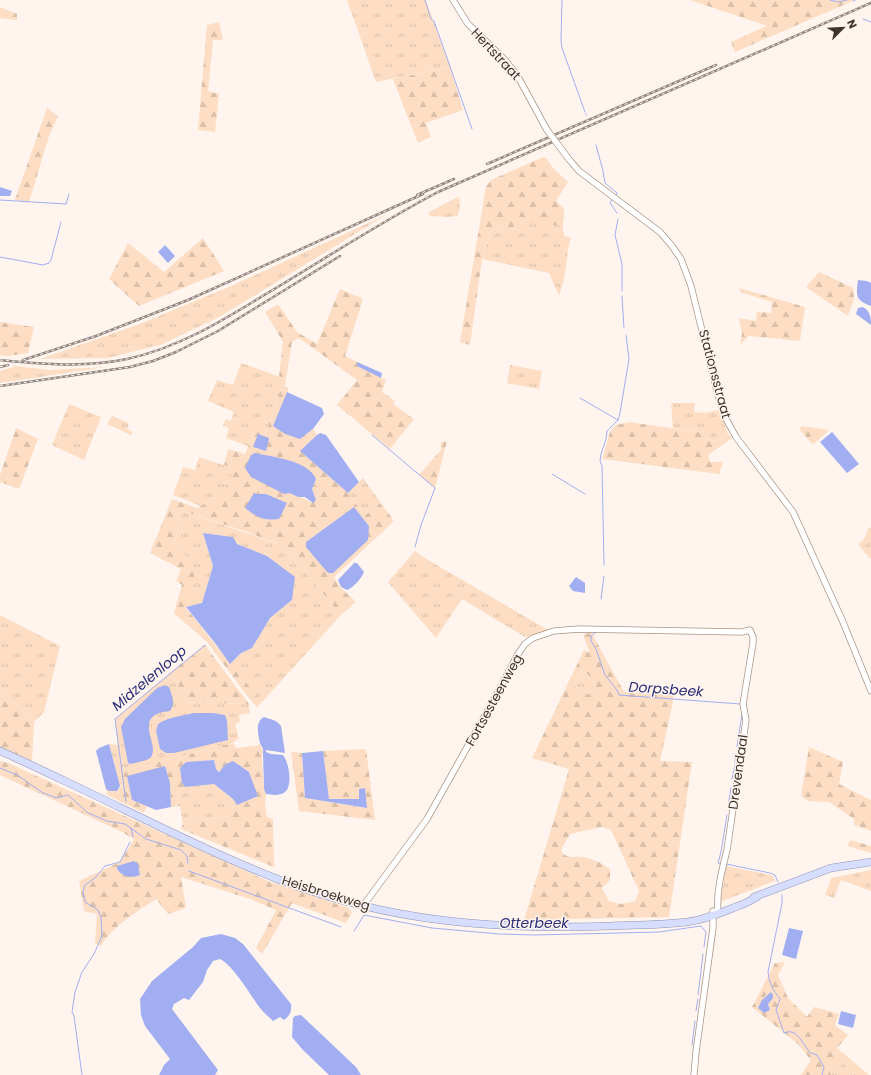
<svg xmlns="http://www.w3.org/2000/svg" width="871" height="1075" font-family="Poppins,sans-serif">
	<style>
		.grass { fill: url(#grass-tufts) }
		.forest { fill: url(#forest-firs); fill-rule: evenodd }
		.water { fill: #a1aef1 }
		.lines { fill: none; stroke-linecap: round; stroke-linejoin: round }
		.stream { stroke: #a1aef1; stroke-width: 1 }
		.minor-casing { stroke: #a99483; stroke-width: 7 }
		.major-casing { stroke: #8f94b4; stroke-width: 8 }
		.minor { stroke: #fff; stroke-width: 5.5 }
		.major { stroke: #d6ddfe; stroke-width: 7 }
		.rail-casing { stroke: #918780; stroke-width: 2.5 }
		.rail { stroke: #fff5ee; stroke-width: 1; stroke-dasharray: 3; stroke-linecap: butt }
		.minor-bridge-casing { stroke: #a99483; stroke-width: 7; stroke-linecap: butt }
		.minor-bridge { stroke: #fff; stroke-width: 5.5 }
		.labels { text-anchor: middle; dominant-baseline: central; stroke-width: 3; stroke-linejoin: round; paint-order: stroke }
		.street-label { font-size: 13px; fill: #3d342d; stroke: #fff5ee }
		.water-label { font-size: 14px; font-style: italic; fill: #2b2f7b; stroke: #fff5ee }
	</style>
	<defs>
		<pattern id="grass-tufts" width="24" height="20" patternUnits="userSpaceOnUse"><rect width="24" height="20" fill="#fddec4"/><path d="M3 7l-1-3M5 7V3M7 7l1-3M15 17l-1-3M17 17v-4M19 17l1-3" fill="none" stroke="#dabfa9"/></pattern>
		<pattern id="forest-firs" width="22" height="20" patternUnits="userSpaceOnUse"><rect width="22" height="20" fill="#fddec4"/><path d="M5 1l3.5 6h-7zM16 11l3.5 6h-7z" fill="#dabfa9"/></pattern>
	</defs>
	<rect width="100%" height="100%" fill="#fff5ee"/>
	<g class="grass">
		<path d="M347 0H426L450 67 376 82Z"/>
		<path d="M458 197 460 199C459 205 461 211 457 216L447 217 430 216 429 213H427Z"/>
		<path d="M386 215 221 316 163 344 108 358 40 359 137 325 231 286Z"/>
		<path d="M522 220 560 221 563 226 564 236 571 238 569 244 564 280 559 296 549 273 482 259 492 228 520 230Z"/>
		<path d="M241 363 286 379 285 386 282 385 265 434 254 431 248 446 226 438 229 428 223 426 226 419 231 421 234 412 208 401 217 380 233 385Z"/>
		<path d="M510 365 542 371 539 389 507 383Z"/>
		<path d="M16 366 49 370 106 367 0 383V371Z"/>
		<path d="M671 403H695L694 412 705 413 719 410 728 434 715 441 705 439V433L673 428Z"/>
		<path d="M69 404 101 417 84 460 52 445Z"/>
		<path d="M112 416 129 423 127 429 133 432 131 435 107 424Z"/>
		<path d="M199 457 236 469 221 495 201 506 173 495 183 467 195 470Z"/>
		<path d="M363 478 381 503 364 516 348 493Z"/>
		<path d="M180 510 278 544 294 558 341 615 262 702 230 664 241 653 252 648 270 618 292 600 283 568 267 556 237 544 232 537 203 533 213 566 202 603 186 607 194 573 188 558 175 543Z"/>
		<path d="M871 527V558L870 559 858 544 865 538 868 529Z"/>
		<path d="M415 551 423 557 548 630 531 637H525L462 599 436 638 388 582Z"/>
		<path d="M0 615 60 646 44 712 34 722 0 689Z"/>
		<path d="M582 670 592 678 596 687 591 696 573 685Z"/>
		<path d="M172 671 184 702 249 704 250 713 239 715 240 722 235 724 239 738 233 743 122 771 124 783 120 786 109 744 118 745 115 719Z"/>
		<path d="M214 784 233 799 228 809V816L183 824 177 790 185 787Z"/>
		<path d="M726 866 771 875 773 876 775 881 720 902Z"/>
		<path d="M871 870V891L841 880 834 898 825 895 831 878Z"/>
		<path d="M841 1061 856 1075H831L830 1072Z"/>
	</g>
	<g class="forest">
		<path d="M690 0H855L735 52 731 42 767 26Z"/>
		<path d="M0 7 17 14V20L0 18Z"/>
		<path d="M219 22 223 40H213L208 91 219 94 215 132 198 130 207 25Z"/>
		<path d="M450 67 463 110 426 123 431 137 418 143 393 79Z"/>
		<path d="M47 108 58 116 49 136 29 202 15 200Z"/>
		<path d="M543 157 547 159 553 168 568 182 556 201 564 209 563 226 522 220 521 230 492 228 482 259 470 345 460 342 486 187 491 180Z"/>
		<path d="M203 238 224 271 139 306 109 279 128 243 164 272Z"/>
		<path d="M819 272 853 288 854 299 848 316 806 287Z"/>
		<path d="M739 288 805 307 800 341 749 336 740 345 742 334 739 318 756 321 757 312 771 313 772 302 740 292Z"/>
		<path d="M340 289 363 299 345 356 357 362V366L386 380 382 392 395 401 393 404 414 419 390 449 337 405 357 380 299 338 292 342 286 379 279 376 283 342 265 312 278 304 297 332 317 344Z"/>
		<path d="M0 322 34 327 28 353 8 356 0 355Z"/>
		<path d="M282 385 289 388 273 426 300 439 313 429 317 435 300 451 348 493 364 516 381 503 394 521 334 577 340 587 356 602 341 615 294 558 278 544 247 532 180 510 175 543 188 558 195 573 186 608C211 639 236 671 262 702L257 707 248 697 207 642 174 613 182 585 176 581 181 569 150 553 172 499 197 508 221 495 235 469 224 465 228 449 245 454 254 431 265 434ZM316 479 312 489 316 500 312 503C305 498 298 497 291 493ZM258 494H266L267 521ZM354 507 369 526 306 542Z"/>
		<path d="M629 422 705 433V439L715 441 728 434 732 438 708 455 710 462H723L719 474 602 459 610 432 616 425Z"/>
		<path d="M802 426 829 430 815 443 812 444 799 429Z"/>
		<path d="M16 428 38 439 19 489 0 482V475Z"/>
		<path d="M447 441 435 488 419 475 441 450V442Z"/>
		<path d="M591 632 624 692 673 695V702L660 761 692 762 669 917 524 920 569 769 532 758 584 650 590 653 583 635ZM582 670 592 678 596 687 591 696 573 685ZM602 827 611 830 639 891 635 901 621 904 609 901 602 888 610 880V869C602 863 593 859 584 857 574 856 566 860 561 850L570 834Z"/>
		<path d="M205 645 249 704 184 702 172 671Z"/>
		<path d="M0 689 34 722 32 761 0 748Z"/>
		<path d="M233 743 236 748 256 746 260 744 263 752 262 758 264 789 266 794 265 803 267 817 273 819 274 867 181 829 183 824 228 816V809L233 799 220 772 216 769 214 760 186 762 182 783 185 787 177 790 180 806 171 807 170 783 132 800 147 806 144 813 107 795 106 789 109 791H117L124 783 122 771Z"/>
		<path d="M809 747 843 762 839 784 871 800V831L854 825V819L829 802 808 801 801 796Z"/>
		<path d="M366 749 375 820 299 811 291 752 302 753 305 798 366 808 364 788 359 799H329L323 751Z"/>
		<path d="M0 761 8 763 268 881 349 908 352 913 346 923 292 903 262 954 256 948 276 910 250 899 181 877 186 908 168 914 156 899C137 911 112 927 101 946L95 943 97 914 84 911 79 881 120 862 134 839 122 832 0 775Z"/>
		<path d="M850 840 871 846V853L847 846Z"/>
		<path d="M785 962 778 975 788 998 807 1017 814 1007 839 1014 835 1025 848 1035 837 1048 869 1075H856L841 1061 830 1072 831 1075H801L811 1060 798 1044 752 1007 775 963ZM766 995 773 998 768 1004 770 1010 758 1008Z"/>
	</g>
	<g class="water">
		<path d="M0 187 12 191 10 196H0Z"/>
		<path d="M165 245 175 256 168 263 158 252Z"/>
		<path d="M858 280 867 281 871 283V306C855 300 856 296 858 280Z"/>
		<path d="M863 307C870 311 871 317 871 325L856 314 858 308Z"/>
		<path d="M357 362 382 373 381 378 357 366Z"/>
		<path d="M287 392 322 408 324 414 313 429 300 439 285 434 273 426Z"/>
		<path d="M832 432 859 464 847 473 820 442Z"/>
		<path d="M320 433 326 435 359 482 348 493 300 451 317 435Z"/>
		<path d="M258 434 269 438 266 451 253 447Z"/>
		<path d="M255 453C272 457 308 460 316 479L312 489 316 500 313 503 305 497H298L290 493 284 494 251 477 245 468 251 455Z"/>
		<path d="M254 493 258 494H266L287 503 279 519C263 521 258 518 245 508Z"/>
		<path d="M354 507 369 526 368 540 333 573H328L306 547V542Z"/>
		<path d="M203 533 233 537 237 544 267 556 295 577 292 600 270 618 252 648 241 653 230 664 215 643 186 607 202 603 213 566Z"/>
		<path d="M354 563H357L364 572C361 579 354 587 347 590L341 587 338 580Z"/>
		<path d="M576 577 585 583V593L573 591 569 586Z"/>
		<path d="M165 685 169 687C172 696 176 703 170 711 130 715 161 744 151 757 148 761 137 762 131 764L128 763 121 727 125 719 157 688Z"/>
		<path d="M194 713H213L225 715 227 720 228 740 174 753H166L160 749 156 731 158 724C168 717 182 716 194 713Z"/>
		<path d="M264 717C270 719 277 720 281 726L285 753 266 750V752L271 754 283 755C289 762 293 786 285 792 280 796 272 795 266 794L264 789C264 777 263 763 263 752 264 749 261 746 260 743 258 735 255 721 264 717Z"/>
		<path d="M109 744 120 786 117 791H109L106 789 96 751 99 748Z"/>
		<path d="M323 751 329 799H359V789L365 788 367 808 305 798 302 753Z"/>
		<path d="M214 760 216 769 219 772 226 764 233 761 249 772 258 796 237 805 233 799 214 784 185 787 182 783 180 768 186 762Z"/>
		<path d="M165 766 170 783 171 807 156 810 132 800 127 776Z"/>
		<path d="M134 861 138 864 140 875C130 879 123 877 117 869V866Z"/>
		<path d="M789 928 803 931 796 959 782 955Z"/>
		<path d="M221 934 235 938 243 944 291 1004C292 1012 290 1015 284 1020L280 1017 273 1021C269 1017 264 1013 260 1008 251 996 233 965 220 959L213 961 207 970 203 982 189 1000 184 998 174 1004 172 1009 218 1070 215 1075H159L164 1065 170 1059 145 1026 141 1015 140 999 152 981 193 947 201 938Z"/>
		<path d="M771 992 773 995V998L768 1004 770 1010 764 1013 758 1008 762 1000Z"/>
		<path d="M841 1011 856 1015 853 1028 838 1024Z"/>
		<path d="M301 1015 356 1067 361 1075H329L302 1049 292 1037 293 1018 295 1016Z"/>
	</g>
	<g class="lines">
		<g class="stream">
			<path d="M425 0 431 19 434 21 472 129"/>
			<path d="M562 0 561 40 562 48 585 112"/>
			<path d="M830 0 838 2 847 0"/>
			<path d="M853 0 855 1"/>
			<path d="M863 19 871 22"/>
			<path d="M586 114V115"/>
			<path d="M596 145 603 171 605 183 617 193 616 195"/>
			<path d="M0 200 66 204 69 194"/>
			<path d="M612 200 610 203 617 213"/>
			<path d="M618 219 615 235 622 264V291"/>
			<path d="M0 257 43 265 49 263 51 260 61 222"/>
			<path d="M622 296 624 328"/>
			<path d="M580 398 618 420"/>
			<path d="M372 435 435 488 421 525 415 547"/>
			<path d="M552 474 585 494"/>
			<path d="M604 565 602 466 600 461 601 454 606 439 607 431 618 420 620 413 629 359 626 335"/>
			<path d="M601 599 604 576"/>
			<path d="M596 632 591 636V641L596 649 605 675 617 690 619 695 740 704"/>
			<path d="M737 747 742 714"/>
			<path d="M735 762 736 754"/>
			<path d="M0 768 17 775 43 793 57 798 68 795 88 813 107 821 125 824 146 839 181 850 187 856 188 863"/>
			<path d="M732 779 735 765"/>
			<path d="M126 802 115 719 205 645"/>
			<path d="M728 807 731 788"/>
			<path d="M131 828 133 837"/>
			<path d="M720 864 718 863 721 852 727 815"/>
			<path d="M726 864 770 873 775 875 778 882"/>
			<path d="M189 871 341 927"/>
			<path d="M782 895V903L768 972C769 983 773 990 780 999L776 1010 784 1033C799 1027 802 1046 811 1053 813 1054 815 1054 817 1055L824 1067 822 1075"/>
			<path d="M354 931 364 915 432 928 499 934 535 935 659 932 701 926 706 932 704 947"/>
			<path d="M698 995 703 954"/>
			<path d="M696 1011 698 999"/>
			<path d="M692 1045 695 1021"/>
			<path d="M82 1075 74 1016 72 1012 75 992 82 972 94 954 102 936 101 917 98 910 85 902 83 892 85 885 95 878 105 866 120 862 130 842"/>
		</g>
		<defs>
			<g id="minor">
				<path d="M453 0 468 24 505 60 517 75 547 130"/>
				<path d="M568 158 579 171 660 232 672 246 681 259 691 286 717 391 725 417 736 437 793 512 843 622 871 691"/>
				<path d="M363 906 427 819 498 692 518 654 525 644 533 638 554 631 579 629 742 632 750 630 753 637V643L743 704 746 720 727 850C722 870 716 892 718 913"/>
				<path d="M694 1075 696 1052 713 928V911"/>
			</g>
			<g id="major">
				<path d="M0 751C23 761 46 772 69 783 139 816 208 852 280 880 389 922 495 930 611 926 636 925 661 925 687 922 703 920 718 914 733 908 741 905 750 902 758 896"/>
				<path d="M754 897 831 868 871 862"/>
			</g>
		</defs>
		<use href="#minor" class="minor-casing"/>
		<use href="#major" class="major-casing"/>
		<use href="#minor" class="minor"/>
		<use href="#major" class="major"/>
		<defs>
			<g id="rail">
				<path d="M487 164 716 65"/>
				<path d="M417 195 454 179"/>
				<path d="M0 360C43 364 84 368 127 359 178 348 222 321 266 294 323 260 379 223 438 192L871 3"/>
				<path d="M23 360 96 336 188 300 423 194"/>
				<path d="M0 367 8 365"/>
				<path d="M0 386 130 367 153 361 176 352 218 331 340 256"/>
			</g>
		</defs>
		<use href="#rail" class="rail-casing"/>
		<use href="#rail" class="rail"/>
		<defs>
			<path id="minor-bridge" d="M547 130 568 158"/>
		</defs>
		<use href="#minor-bridge" class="minor-bridge-casing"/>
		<use href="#minor-bridge" class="minor-bridge"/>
	</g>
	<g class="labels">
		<g class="street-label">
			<text transform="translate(496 54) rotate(47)">Hertstraat</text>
			<text transform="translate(715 374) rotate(75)">Stationsstraat</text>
			<text transform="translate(494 700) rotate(-61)">Fortsesteenweg</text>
			<text transform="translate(738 772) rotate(-82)">Drevendaal</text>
			<text transform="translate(326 893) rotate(17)">Heisbroekweg</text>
		</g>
		<g class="water-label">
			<text transform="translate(149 678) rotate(-40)">Midzelenloop</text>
			<text transform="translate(666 689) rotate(4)">Dorpsbeek</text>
			<text x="534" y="923">Otterbeek</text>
		</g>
	</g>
	<g transform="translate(843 28) rotate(66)" stroke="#fff5ee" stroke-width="3" paint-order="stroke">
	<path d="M0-3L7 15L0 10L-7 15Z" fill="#3d342d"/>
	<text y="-6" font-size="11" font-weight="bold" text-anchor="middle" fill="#3d342d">N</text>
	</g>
</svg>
